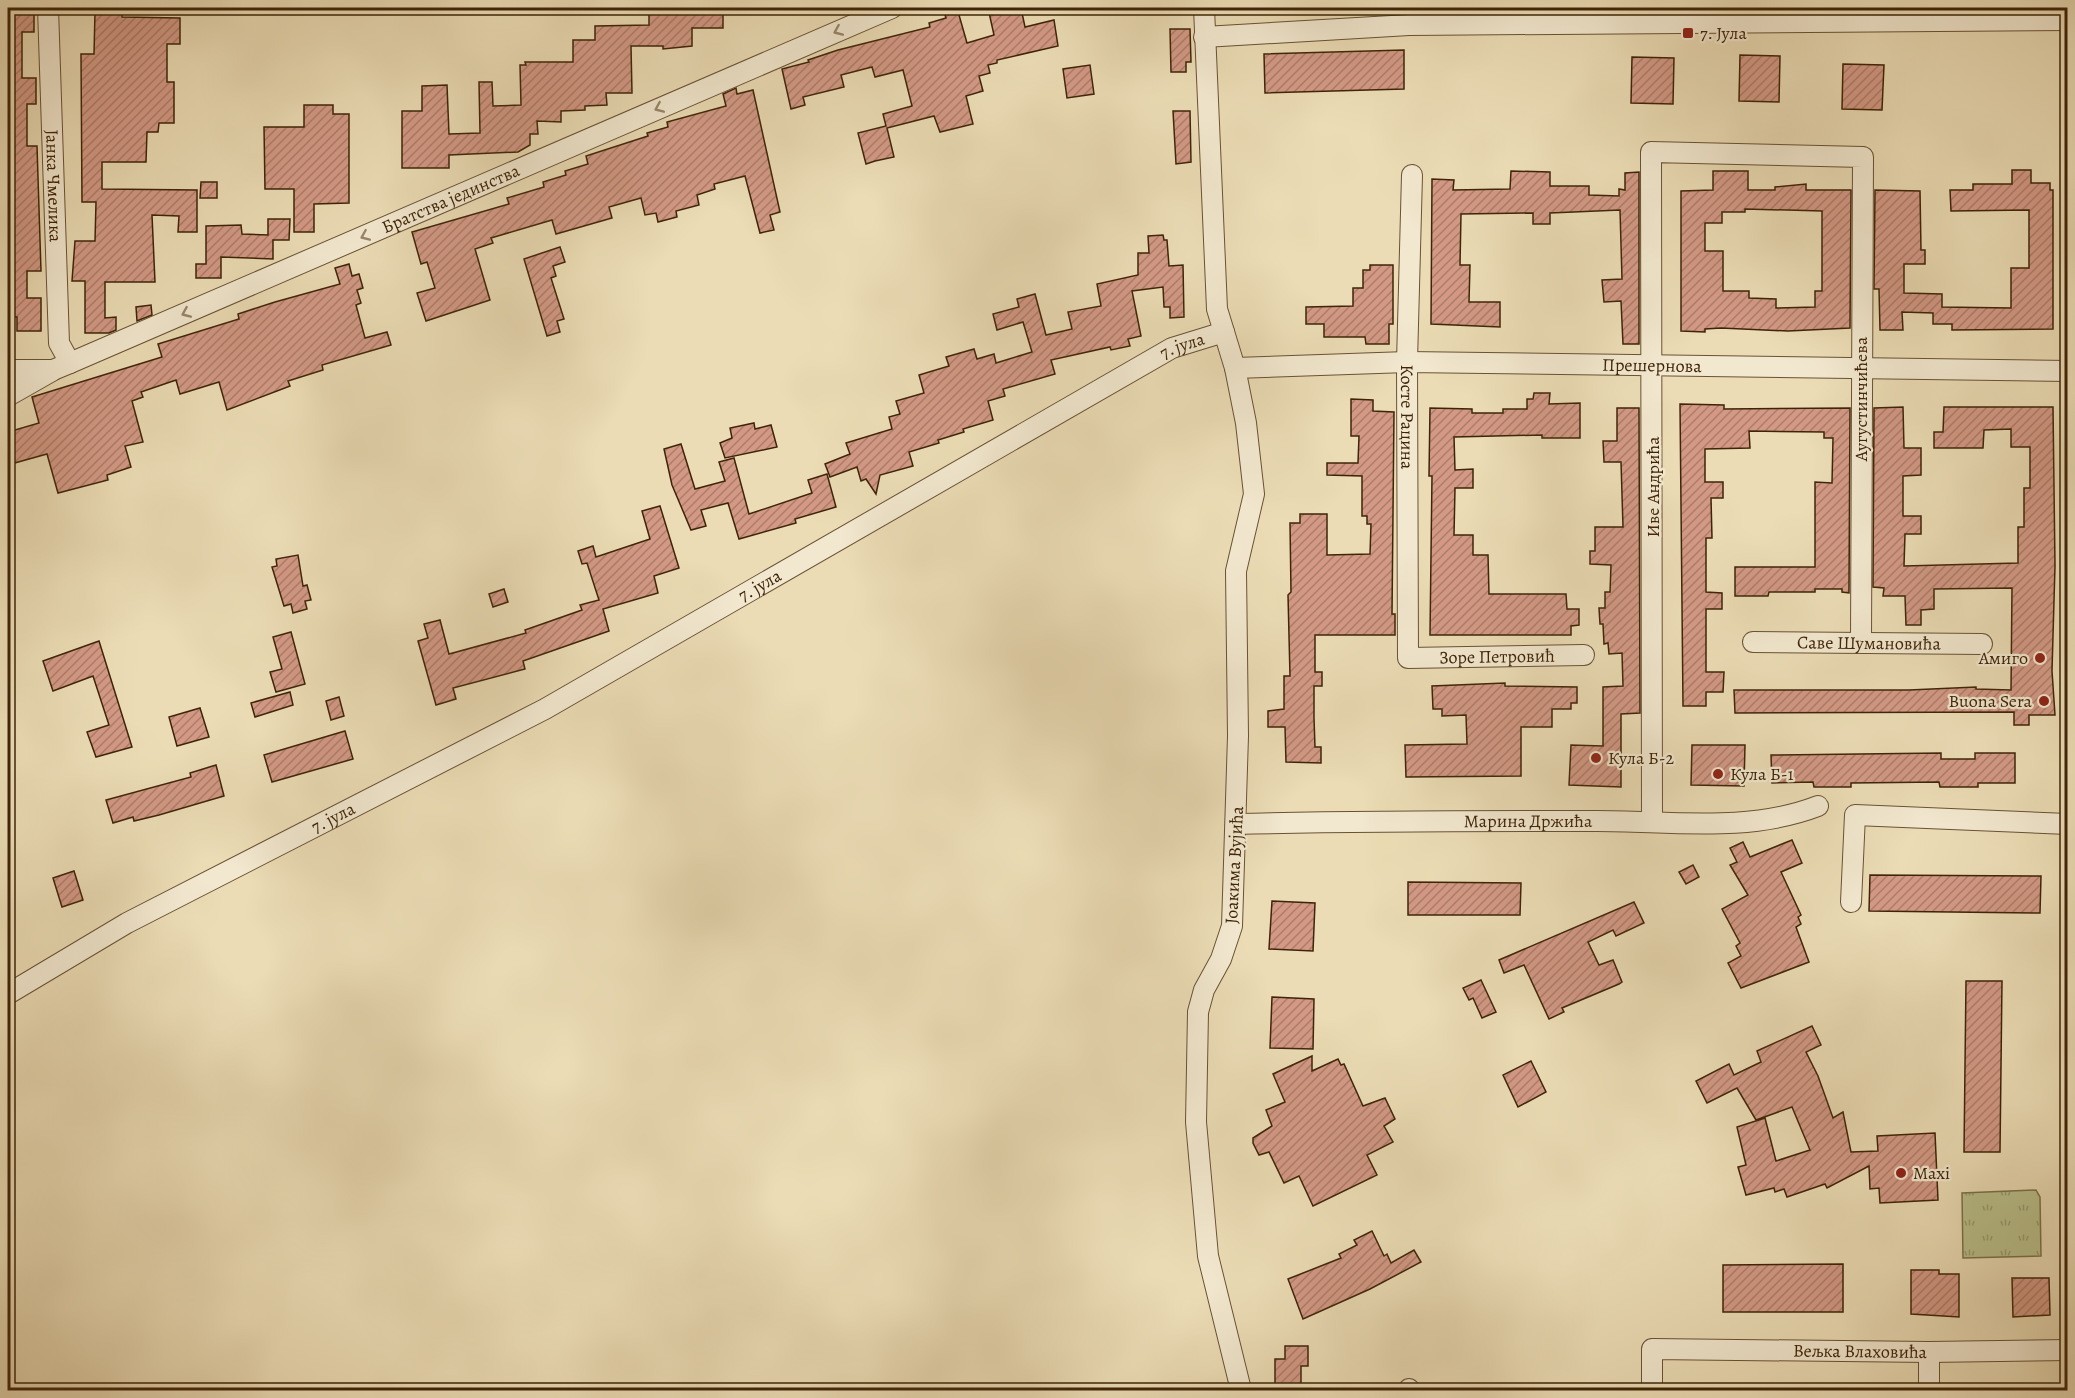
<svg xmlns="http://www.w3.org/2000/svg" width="2075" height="1398" font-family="Alegreya,serif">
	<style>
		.park { fill: url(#park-tufts); stroke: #7c724a; stroke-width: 1.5 }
		.building { fill: url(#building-hatch); stroke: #3e2408; stroke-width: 1.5; fill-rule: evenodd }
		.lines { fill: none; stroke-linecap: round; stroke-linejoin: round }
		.street-casing { stroke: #695233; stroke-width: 22 }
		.street { stroke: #f2e8cf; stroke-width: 20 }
		.oneway { stroke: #98866c }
		.poi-dot { fill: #8f2418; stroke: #f2e8cf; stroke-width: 2 }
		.labels { text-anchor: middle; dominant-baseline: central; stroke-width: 4.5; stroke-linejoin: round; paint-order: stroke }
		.poi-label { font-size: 18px; fill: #3e2408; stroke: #f2e8cf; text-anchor: start }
		.street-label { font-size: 18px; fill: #3e2408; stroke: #f2e8cf }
	</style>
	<defs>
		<pattern id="park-tufts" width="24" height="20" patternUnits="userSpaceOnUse" patternTransform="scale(1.5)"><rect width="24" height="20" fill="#b9c08c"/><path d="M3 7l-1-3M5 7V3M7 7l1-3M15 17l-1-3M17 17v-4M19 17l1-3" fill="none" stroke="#989c70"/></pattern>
		<pattern id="building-hatch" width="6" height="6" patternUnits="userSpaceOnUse" patternTransform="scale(1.5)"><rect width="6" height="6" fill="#d39985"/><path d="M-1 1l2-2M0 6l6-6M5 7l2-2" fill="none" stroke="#ad7d6b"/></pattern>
	</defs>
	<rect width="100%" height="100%" fill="#ebdcb5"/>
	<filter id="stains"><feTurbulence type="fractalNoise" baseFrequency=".00333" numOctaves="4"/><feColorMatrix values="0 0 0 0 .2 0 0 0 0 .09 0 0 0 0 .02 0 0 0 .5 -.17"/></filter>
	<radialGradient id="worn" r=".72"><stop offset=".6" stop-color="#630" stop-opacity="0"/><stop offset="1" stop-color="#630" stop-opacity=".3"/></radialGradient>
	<path class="park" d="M2036 1190 2040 1197 2041 1256 1963 1258 1962 1193Z"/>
	<g class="building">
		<path d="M649 8H723V28H692V46L663 49V46H631L632 93H606L607 105 585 106V110L561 111V122L537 121 538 134H530V145L518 152 449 155V168H402V111H422V86L447 85 449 134 480 133 479 82H492L493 106 521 105 520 65H526L525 62H573V40H595V26L649 25Z"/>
		<path d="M943 8H957L967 43 994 35 988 8H1021L1025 27 1054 20 1058 46 997 60V63L988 65 990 73 979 76 983 91 966 96 973 124 940 132 934 116 887 128 894 157 875 161 866 164 858 133 886 126 883 114 912 106 903 70 875 77 872 67 841 75 844 87 803 97 805 105 791 109 782 69 809 62 808 60 838 50 930 27 929 23 946 18Z"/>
		<path d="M8 12H34V32H22V78H36V104H27V146H37L41 271H27V298H41V331H17V317H11V295H8V277H11L10 235H8Z"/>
		<path d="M95 12 122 13V17L180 18V44H167V82H174V123H159L158 132H147L146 162H102V189L197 190V232H178L179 216 152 215 155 282H105V318L116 317V330L109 333H85V281H72L75 241H95L96 202H82L81 54H94Z"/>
		<path d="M1170 29H1190L1191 62H1186V72H1171Z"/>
		<path d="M1404 50V89L1265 93 1264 54Z"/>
		<path d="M1740 55 1780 56 1779 102 1739 101Z"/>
		<path d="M1632 57 1674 58 1673 104 1631 103Z"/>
		<path d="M1843 64 1884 65 1882 110 1842 109Z"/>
		<path d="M1090 65 1094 94 1067 98 1063 69Z"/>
		<path d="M736 88 737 94 753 90 780 212 770 215 774 230 760 233 745 176 714 184 715 189 697 195 699 205 676 211 677 217 658 222 656 213 645 215 641 198 609 207 612 218 556 234 552 220 491 238 493 243 475 249 490 300 426 321 417 293 435 288 427 262 421 264 412 232 509 204 507 198 544 187 543 182 566 175 565 171 588 164 586 156 648 136 647 133 668 127 667 122 726 106 723 94Z"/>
		<path d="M304 105H333V114H349V203L314 204V232H294V189H265L264 127H304Z"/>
		<path d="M1173 111H1190L1191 162 1176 164Z"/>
		<path d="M2012 170H2031V183H2050V190H2053V329L1952 330V324H1933V313L1902 312 1903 330H1880L1879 289H1874L1875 190 1920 191 1921 250H1925V264H1904V293L1942 294V307L2011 308V268H2029V210L1951 211 1950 190H1973V184H2012Z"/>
		<path d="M1511 171 1550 172V186H1589V195L1619 196V189L1625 190V173L1639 172V344H1623L1621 301 1604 302 1602 280 1622 279 1620 210 1550 213V224H1533V213L1461 214 1460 265H1470L1469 302H1500V327L1431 324 1432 179 1454 180 1453 190 1510 189Z"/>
		<path d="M1713 171H1748V190H1775V187L1806 184V190H1851L1850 328 1788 331 1721 328 1705 329V332L1681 331V191L1713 190ZM1745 209 1822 211V291H1815V307L1776 308V299L1749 298V291H1723V251H1705V223H1722V212H1745Z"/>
		<path d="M201 182H217V198H200Z"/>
		<path d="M268 219H290L289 240H273V259L221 257V278H196V264H206V226L241 225 242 234 268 235Z"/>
		<path d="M1163 235 1164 240H1167L1169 266 1183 265 1184 317 1170 318V307H1164L1163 287 1132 291 1141 336 1128 339 1130 346 1111 350 1110 347 1051 360 1055 374 1003 389 1005 396 988 401 993 420 963 429 964 432 938 440 939 443 909 452 913 466 880 475 876 494 866 479 861 481 857 467 830 477 825 464 850 454 846 443 892 429 889 417 900 414 896 401 924 393 919 375 949 366 946 357 974 349 977 359 994 354 996 363 1032 352 1023 322 997 330 993 314 1019 307 1017 299 1035 294 1046 335 1072 329 1068 312 1101 306 1097 284 1138 275V253H1149L1148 236Z"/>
		<path d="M560 247 565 262 553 266 556 276 551 278 564 319 557 321 560 332 547 336 524 259Z"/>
		<path d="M349 264 352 276 359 274 363 288 357 290 361 303 356 305 365 338 387 332 391 345 322 365 323 370 288 381 290 386 227 410 219 382 180 394 176 380 141 392 143 397 132 401 143 442 125 446 131 467 107 475 108 480 58 493 47 454 11 464 8 450V432L39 423 32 397 162 357 158 344 239 319 238 314 275 302 340 284 335 268Z"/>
		<path d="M1370 265H1393V324H1389V344H1366L1365 337H1324V324H1306V307L1353 306V288H1363V270H1370Z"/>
		<path d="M151 305 152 315 137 321 136 307Z"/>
		<path d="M1534 393H1550L1549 404 1580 403V438H1542V435L1454 437 1455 470 1473 469V488H1455L1454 535H1473V555H1488L1489 594H1566L1567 609H1579V625L1571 626V635H1430L1432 476H1429L1430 408 1472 409V413H1503V409H1527V399H1533Z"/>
		<path d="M1351 399 1373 400V411L1394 412 1392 614H1395V635H1315V672H1322V686H1314V718L1315 747H1321V763L1286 762 1285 727H1268V711L1284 709V676H1290L1288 595 1291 592 1290 523H1300V514H1327V555L1370 554 1371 524H1367V516H1362V476L1327 475V463H1358L1359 436H1351Z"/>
		<path d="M1680 404 1724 405V409L1850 408 1849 593 1842 592V589H1815V592H1769L1768 596H1735V567H1815V482L1832 483 1833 438H1824V432L1749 431 1750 448 1705 449V482H1723V498H1711L1712 538H1706V592L1722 593V609H1706V672H1724L1723 692H1706V706H1683Z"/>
		<path d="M1903 407 1904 448H1921V475L1903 476V516H1921V534H1905L1904 566 2018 563V527H2024V488H2030V447H2011V429L1984 430 1983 448H1934V432H1943L1944 407H2053L2055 566 2052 671 2055 715H2029V725H2014V712L1735 713 1734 690H1909L1976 687V689L2011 690 2012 588 1934 589V609L1921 610V625H1906L1905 596H1883L1884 588 1873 587 1874 408Z"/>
		<path d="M1617 408H1639L1640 713 1621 714V787L1569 785 1571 745 1603 746V687L1623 686 1622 653 1609 654 1608 643 1604 644 1603 624H1600L1599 608H1605V592H1610L1611 565 1590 564V551H1595V527H1623L1621 462H1604L1603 441H1617Z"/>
		<path d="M754 423 755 429 771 425 777 447 725 458 720 443 732 438 730 428Z"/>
		<path d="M681 444 695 489 725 481 719 462 734 458 749 514 812 493 808 480 827 474 836 507 795 519 796 523 739 539 728 503 701 510 706 526 691 530 672 485 664 449Z"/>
		<path d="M660 506 679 568 654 576 658 593 603 609 609 631 523 661 525 669 453 688 456 699 436 705 418 641 428 638 424 624 440 620 449 654 526 633 525 630 582 610 580 605 599 600 587 563 582 564 578 551 593 546 596 557 650 539 642 511Z"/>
		<path d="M298 555 303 586 307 585 311 600 305 601 307 609 293 613 291 604 284 606 272 567 277 566 276 559Z"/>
		<path d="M504 589 508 602 493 607 489 594Z"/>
		<path d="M291 632 305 684 276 692 270 672 282 669 273 637Z"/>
		<path d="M99 641 132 747 96 757 87 732 109 725 93 676 53 691 43 661Z"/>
		<path d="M1505 683V686L1577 687V703H1571V709H1552V727H1521V776L1406 777 1405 745 1467 744 1466 715 1442 716V709H1433L1432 686Z"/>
		<path d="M290 692 293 705 255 717 251 703Z"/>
		<path d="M339 697 344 716 331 720 326 701Z"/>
		<path d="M200 708 209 737 177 746 169 717Z"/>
		<path d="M345 731 353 759 272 782 264 755Z"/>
		<path d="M1692 745H1745L1744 786 1691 785Z"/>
		<path d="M1941 753V759H1975V753H2015V783H1978V787H1940L1939 782 1851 783V787H1814L1813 782 1772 783 1771 755Z"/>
		<path d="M216 765 224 796 159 815 134 821 133 817 113 823 106 800 191 777 190 773Z"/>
		<path d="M1792 840 1802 863 1781 872 1801 915 1798 917 1801 924 1796 927 1809 962 1741 988 1728 963 1741 956 1736 946 1740 943 1722 909 1748 895 1730 865 1737 862 1730 848 1743 842 1750 857Z"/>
		<path d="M1693 865 1699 877 1686 884 1679 872Z"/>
		<path d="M74 871 83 900 62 907 53 878Z"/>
		<path d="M1870 875 2041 876 2040 913 1869 911Z"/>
		<path d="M1408 882 1521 883 1520 915H1408Z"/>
		<path d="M1272 901 1315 903 1313 951 1269 949Z"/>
		<path d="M1634 902 1644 923 1616 936 1613 930 1588 942 1599 965 1613 960 1622 982 1619 984 1562 1008 1564 1012 1549 1019 1524 965 1504 973 1499 960Z"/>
		<path d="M1481 980 1496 1012 1482 1018 1473 998 1469 1000 1463 988Z"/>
		<path d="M1966 981H2002L2000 1152H1964Z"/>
		<path d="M1272 997 1314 999 1313 1049 1270 1048Z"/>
		<path d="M1812 1026 1821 1045 1806 1052 1818 1076 1833 1118 1843 1112 1851 1152 1878 1151 1877 1136 1935 1133 1938 1200 1880 1203 1879 1188 1870 1189 1869 1166 1827 1188 1825 1184 1787 1197 1784 1189 1775 1192 1774 1188 1746 1195 1738 1167 1746 1165 1737 1127 1765 1118 1776 1161 1810 1150 1792 1107 1756 1120 1737 1088 1707 1103 1696 1081 1729 1064 1734 1075 1761 1062 1757 1051Z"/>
		<path d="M1312 1056V1071L1338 1059 1341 1065 1344 1064 1363 1106 1385 1098 1395 1119 1384 1126 1393 1142 1367 1155 1377 1175 1313 1206 1299 1176 1284 1183 1269 1152 1259 1155 1253 1143V1138L1272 1126 1266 1110 1285 1102 1273 1074Z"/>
		<path d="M1531 1061 1546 1092 1518 1107 1503 1075Z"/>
		<path d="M1372 1231 1384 1256 1387 1254 1391 1263 1414 1250 1421 1262 1370 1289 1303 1319 1288 1279 1341 1258 1339 1254 1357 1245 1354 1240Z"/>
		<path d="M1843 1264V1312H1723V1265Z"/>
		<path d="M1911 1270H1939V1274H1959V1317L1911 1314Z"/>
		<path d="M2012 1278H2049L2050 1315 2013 1317Z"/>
		<path d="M1285 1346H1308V1366H1301V1387H1275V1359H1285Z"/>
	</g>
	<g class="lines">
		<defs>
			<g id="street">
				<path id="s1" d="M48 8 59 343 70 363"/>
				<path d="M1204 8 1217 309 1235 368 1246 423 1254 494 1236 571 1238 736 1232 926 1221 959 1204 990 1198 1012 1196 1122 1208 1256 1241 1390"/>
				<path d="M1204 37 1409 25 2068 20"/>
				<path id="s2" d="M1412 175 1407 362 1408 658 1584 655"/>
				<path id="s3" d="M1235 368 1407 362 2068 371"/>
				<path id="s4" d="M8 370H53L70 363 892 8"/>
				<path d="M8 396 52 371"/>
				<path id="s5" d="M1753 642 1982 644"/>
				<path d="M1652 821 1651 152 1863 157 1861 642"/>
				<path id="s6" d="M1236 824C1357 821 1477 821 1597 821 1671 821 1748 833 1818 806"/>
				<path d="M1851 902 1855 815 2068 824"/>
				<path id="s7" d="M8 994 127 923 545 709 1172 348 1224 332"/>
				<path d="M1409 1389 1410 1390"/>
				<path id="s8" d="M1652 1390V1349L1929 1352 2068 1350"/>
				<path d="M1929 1390V1352"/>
			</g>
		</defs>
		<use href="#street" class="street-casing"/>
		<use href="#street" class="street"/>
	</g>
	<defs><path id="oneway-chevron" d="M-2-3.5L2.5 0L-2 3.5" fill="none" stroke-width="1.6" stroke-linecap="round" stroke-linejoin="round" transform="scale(1.5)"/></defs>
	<g class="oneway">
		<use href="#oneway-chevron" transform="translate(838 31) rotate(157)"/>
		<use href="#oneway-chevron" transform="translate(659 108) rotate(157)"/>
		<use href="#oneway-chevron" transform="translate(365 236) rotate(157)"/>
		<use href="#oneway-chevron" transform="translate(186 313) rotate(157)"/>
	</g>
	<g class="poi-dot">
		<rect x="1682" y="27" width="12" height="12" rx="3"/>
		<circle cx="2040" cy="658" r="6"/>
		<circle cx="2044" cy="701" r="6"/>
		<circle cx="1596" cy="758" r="6"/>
		<circle cx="1718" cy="774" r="6"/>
		<circle cx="1901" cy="1173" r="6"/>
	</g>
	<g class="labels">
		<g class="poi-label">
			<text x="1700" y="33">7. Јула</text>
			<text x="2028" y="658" text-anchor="end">Амиго</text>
			<text x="2032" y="701" text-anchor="end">Buona Sera</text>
			<text x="1608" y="758">Кула Б-2</text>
			<text x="1730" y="774">Кула Б-1</text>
			<text x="1913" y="1173">Maxi</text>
		</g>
		<g class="street-label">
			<text stroke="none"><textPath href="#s1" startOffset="178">Јанка Чмелика</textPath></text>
			<text stroke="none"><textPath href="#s4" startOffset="478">Братства јединства</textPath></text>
			<text stroke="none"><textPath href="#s7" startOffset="1342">7. јула</textPath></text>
			<text stroke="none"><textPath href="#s3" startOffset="417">Прешернова</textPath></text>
			<text transform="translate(1861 399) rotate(-90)">Аугустинчићева</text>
			<text stroke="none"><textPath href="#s2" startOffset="242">Косте Рацина</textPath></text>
			<text transform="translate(1653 487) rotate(-90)">Иве Андрића</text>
			<text stroke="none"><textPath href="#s7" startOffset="856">7. јула</textPath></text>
			<text stroke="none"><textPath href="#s5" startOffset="116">Саве Шумановића</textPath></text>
			<text stroke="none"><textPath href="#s2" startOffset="572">Зоре Петровић</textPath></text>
			<text stroke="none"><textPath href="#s7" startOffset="370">7. јула</textPath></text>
			<text stroke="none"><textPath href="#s6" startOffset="292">Марина Држића</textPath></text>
			<text transform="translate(1234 865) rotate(-87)">Јоакима Вујића</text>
			<text stroke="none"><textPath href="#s8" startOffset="249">Вељка Влаховића</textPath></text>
		</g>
	</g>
	<rect width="2075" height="1398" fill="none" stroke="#ebdcb5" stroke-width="30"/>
	<rect x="9" y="9" width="2057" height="1380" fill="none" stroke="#3e2408" stroke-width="3"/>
	<rect x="15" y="15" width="2045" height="1368" fill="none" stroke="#3e2408" stroke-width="1.5"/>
	<rect width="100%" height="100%" filter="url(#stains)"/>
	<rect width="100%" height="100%" fill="url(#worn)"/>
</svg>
